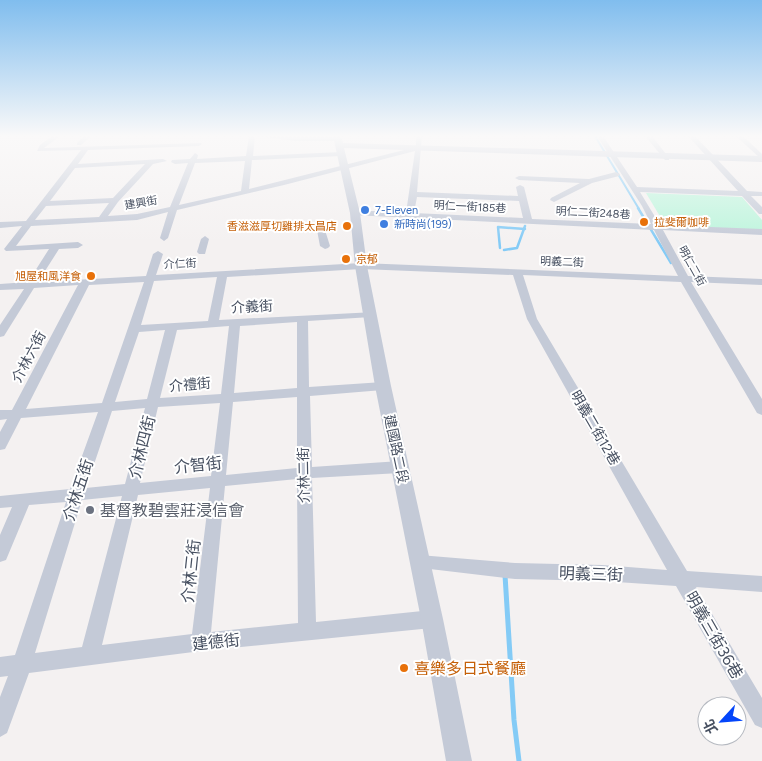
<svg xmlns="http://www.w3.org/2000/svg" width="762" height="761" font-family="Figtree,'Noto Sans TC',sans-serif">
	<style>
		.green { fill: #bcf5dc }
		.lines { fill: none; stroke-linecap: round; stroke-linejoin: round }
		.stream-far2 { stroke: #84cbf6; stroke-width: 2 }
		.stream-far1 { stroke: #84cbf6; stroke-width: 2.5 }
		.stream { stroke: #84cbf6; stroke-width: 5 }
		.minor { fill: #c4cad7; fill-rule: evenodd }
		.tertiary { fill: #c4cad7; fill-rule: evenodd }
		.shop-dot { fill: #3f7fe0; stroke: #fff; stroke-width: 2 }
		.food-dot { fill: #e8710a; stroke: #fff; stroke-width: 2 }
		.worship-dot { fill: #6b7280; stroke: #fff; stroke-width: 2 }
		.labels { text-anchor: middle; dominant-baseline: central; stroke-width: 4; stroke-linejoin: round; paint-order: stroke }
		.far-street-label { font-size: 11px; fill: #475061; stroke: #fff }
		.far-shop-label { font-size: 11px; fill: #366cbe; stroke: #fff; text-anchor: start }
		.far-food-label { font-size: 11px; fill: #c56008; stroke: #fff; text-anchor: start }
		.street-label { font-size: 14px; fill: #475061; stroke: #fff }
		.near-street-label { font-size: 16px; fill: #475061; stroke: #fff }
		.near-worship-label { font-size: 16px; fill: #5b616d; stroke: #fff; text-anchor: start }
		.near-food-label { font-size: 16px; fill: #c56008; stroke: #fff; text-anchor: start }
	</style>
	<rect width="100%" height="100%" fill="#f4f1f1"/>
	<path class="green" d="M646 193 742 197 762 220V233L667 228Z"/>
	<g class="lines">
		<path class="stream-far2" d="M595 136 639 209"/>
		<g class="stream-far1">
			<path d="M638 208 671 263"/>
			<path d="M500 248 498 227 525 229"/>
			<path d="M504 250 517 248 525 226"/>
		</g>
		<path class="stream" d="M505 575 514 720 519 761"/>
		<g class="minor">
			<path d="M52 136H60L44 148 201 143 202 144 199 146 88 150 78 164 163 159 167 161 153 164 118 202 108 216 137 214 170 207 188 163 175 164 171 162 172 160 190 159 195 153 198 155 197 159 246 156 249 136H255L253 156 341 152 344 154 341 156 252 160 249 189 416 147V136H422L417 192 518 196 516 187 520 185 524 187 532 219 651 224 642 206 597 136H603L637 187 738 191 688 136H695L747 191 762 192V196H751L762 207V214H759L742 196 640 192 660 225 762 229V235L663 230 688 276 762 279V285L691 282 762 399V415L757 413 681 282 523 275 537 319 687 571 762 576V592L696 587 762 698V728L755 725 676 586 602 581 515 579 413 567 411 562 413 557 419 555 515 563 602 565 667 570 527 319 513 275 361 269 227 277 219 320 375 312 376 314 375 316 371 317 308 321 309 387 383 382 389 386 383 390 310 396 312 467 400 461 405 463 407 467 405 471 400 473 312 478 316 622 432 610 439 613 441 619 439 625 432 628 201 651 29 673 7 733 0 737V697L8 676 0 677V657L15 655 66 502 29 505 6 560 0 562V535L12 507 0 508V496L70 489 98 412 21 418 5 449 0 450V432L7 419 0 420V410H12L78 285 34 288 4 336 0 337V325L24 289 0 290V284L28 282 49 249 6 251 4 249 22 226 0 228V222L26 221 81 150 37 151 40 145ZM415 151 406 213 355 210 351 213 352 215 654 230 678 276 361 263 156 275 163 254 158 251 153 254 146 276 38 282 59 249 78 248 83 245 78 242 16 246 31 226 137 220 168 212 160 238 164 241 168 238 177 210 284 185ZM245 161 241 191 179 205 195 163ZM145 164 113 198 50 201 75 168ZM417 197 519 201 523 218 414 213ZM109 203 99 217 35 220 46 206ZM217 277 208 321 141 325 154 281ZM144 282 102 403 26 409 89 285ZM297 322V388L234 393 240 326ZM229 326 221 394 160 398 177 330ZM165 330 147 399 115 402 139 332ZM297 397V468L226 475 233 402ZM220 403 211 476 140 483 158 407ZM145 408 125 484 86 488 112 411ZM297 479 298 623 211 632 225 486ZM210 488 192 634 102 645 138 495ZM122 496 82 647 35 653 82 500Z"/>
			<path d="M84 136H91L81 145H77V143Z"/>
			<path d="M257 136 337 137 340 139 337 141H295Z"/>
			<path d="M645 136H652L669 158V160H665Z"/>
			<path d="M736 136H743L762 154V160Z"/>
			<path d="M616 172 620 174 619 176 592 183 554 202 550 200 551 198 580 183 519 180 515 178 519 176 589 179Z"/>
			<path d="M321 227 325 230 330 246 328 248 325 249 320 246 317 230Z"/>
			<path d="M205 236 209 239 205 254H199L197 252 201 239Z"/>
		</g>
		<path class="tertiary" d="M333 136H341L343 143 762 156V162L344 148 360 213 367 266 391 386 443 619 472 761H446L421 619 375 386 355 266 350 213Z"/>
	</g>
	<linearGradient id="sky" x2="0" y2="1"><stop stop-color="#80bdee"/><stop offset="0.56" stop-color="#faf9f9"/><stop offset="1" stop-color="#faf9f9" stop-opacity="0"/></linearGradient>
	<rect width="762" height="243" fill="url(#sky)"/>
	<g class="shop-dot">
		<circle cx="365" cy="210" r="5"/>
		<circle cx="384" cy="224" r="5"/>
	</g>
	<g class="food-dot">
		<circle cx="644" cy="222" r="5"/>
		<circle cx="347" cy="226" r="5"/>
		<circle cx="346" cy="259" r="5"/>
		<circle cx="91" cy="276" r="5"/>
		<circle cx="404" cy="668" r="5"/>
	</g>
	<circle class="worship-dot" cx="90" cy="510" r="5"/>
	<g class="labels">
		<g class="far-street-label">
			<text transform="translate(141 203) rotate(-10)">建興街</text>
			<text transform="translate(470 207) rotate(3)">明仁一街185巷</text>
			<text transform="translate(593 213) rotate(3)">明仁二街248巷</text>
			<text transform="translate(562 262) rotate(2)">明義二街</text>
			<text transform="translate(180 264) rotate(-3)">介仁街</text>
			<text transform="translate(692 266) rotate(61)">明仁二街</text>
		</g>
		<g class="far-shop-label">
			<text x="375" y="210">7-Eleven</text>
			<text x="394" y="224">新時尚(199)</text>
		</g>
		<g class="far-food-label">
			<text x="654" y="222">拉斐爾咖啡</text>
			<text x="337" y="226" text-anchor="end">香滋滋厚切雞排太昌店</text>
			<text x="356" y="259">京郁</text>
			<text x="81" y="276" text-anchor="end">旭屋和風洋食</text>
		</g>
		<g class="street-label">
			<text transform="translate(252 307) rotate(-3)">介義街</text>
			<text transform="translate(29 357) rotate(-62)">介林六街</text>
			<text transform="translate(190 385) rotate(-5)">介禮街</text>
			<text transform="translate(595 428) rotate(60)">明義二街12巷</text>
			<text transform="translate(396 449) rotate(78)">建國路二段</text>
			<text transform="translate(304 475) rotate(-91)">介林二街</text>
		</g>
		<g class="near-street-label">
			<text transform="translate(142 447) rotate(-76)">介林四街</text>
			<text transform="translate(198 465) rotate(-6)">介智街</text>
			<text transform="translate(78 490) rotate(-72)">介林五街</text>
			<text transform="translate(191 571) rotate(-84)">介林三街</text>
			<text transform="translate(591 574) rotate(2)">明義三街</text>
			<text transform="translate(714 635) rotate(60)">明義三街36巷</text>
			<text transform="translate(216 642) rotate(-6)">建德街</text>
		</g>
		<g class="near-worship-label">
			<text x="100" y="510">基督教碧雲莊浸信會</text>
		</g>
		<g class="near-food-label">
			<text x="414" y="668">喜樂多日式餐廳</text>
		</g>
	</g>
	<g transform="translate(722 721) rotate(244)"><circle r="24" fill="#ffffff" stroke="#b5b9c0"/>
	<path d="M0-4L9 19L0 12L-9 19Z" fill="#0445fa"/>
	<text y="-8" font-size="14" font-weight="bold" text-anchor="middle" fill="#475061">北</text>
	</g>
</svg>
